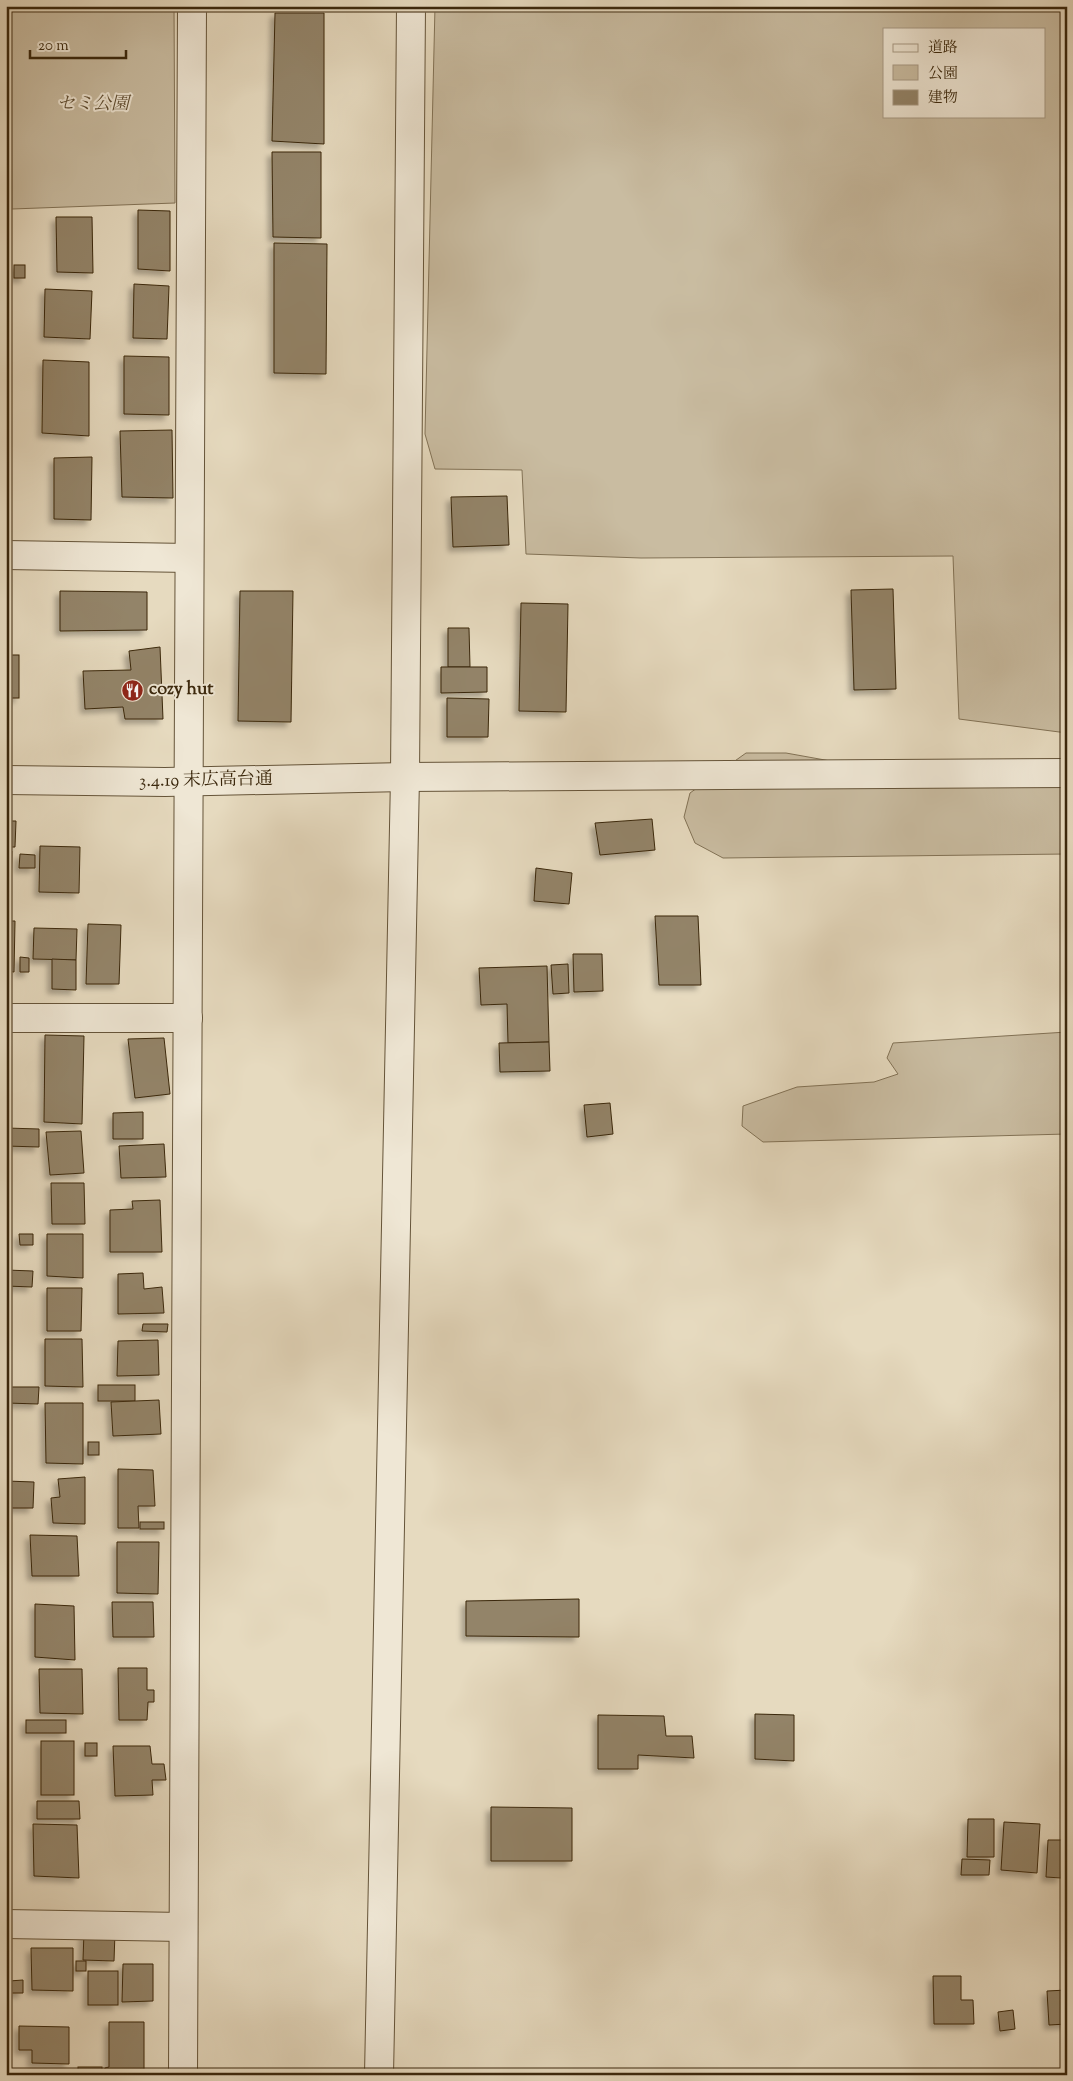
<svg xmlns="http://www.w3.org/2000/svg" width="1073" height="2081" font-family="'Sorts Mill Goudy','Noto Serif JP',serif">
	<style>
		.green { fill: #c9bca1; stroke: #827256; fill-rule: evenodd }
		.building { fill: #938469; stroke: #3a270c; filter: url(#shadow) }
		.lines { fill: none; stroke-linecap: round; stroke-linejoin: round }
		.minor-casing { stroke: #655439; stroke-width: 30 }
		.minor { stroke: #efe7d5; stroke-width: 28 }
		.labels { text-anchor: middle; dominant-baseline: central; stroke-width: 4; stroke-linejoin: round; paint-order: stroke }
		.park-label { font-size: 18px; font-style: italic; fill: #5e4c31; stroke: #efe7d5 }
		.poi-label { font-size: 18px; font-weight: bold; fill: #3a270c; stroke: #efe7d5; text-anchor: start }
		.street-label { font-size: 18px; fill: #3a270c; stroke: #efe7d5 }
	</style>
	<defs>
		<filter id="shadow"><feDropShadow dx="-4.5" dy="4.5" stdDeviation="2.5" flood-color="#0004"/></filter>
	</defs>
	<rect width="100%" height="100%" fill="#e6dabf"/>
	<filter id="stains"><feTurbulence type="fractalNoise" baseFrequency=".004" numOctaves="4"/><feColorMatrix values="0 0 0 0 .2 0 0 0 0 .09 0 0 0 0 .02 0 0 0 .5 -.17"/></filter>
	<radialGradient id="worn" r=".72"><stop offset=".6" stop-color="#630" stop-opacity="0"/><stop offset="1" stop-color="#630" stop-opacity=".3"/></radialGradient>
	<g class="green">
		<path d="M11 6H174L175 203 12 209Z"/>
		<path d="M435 6H1067V733L959 719 953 556 641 558 526 554 522 470 435 469 425 434ZM884 29H1044V116H884Z"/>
		<path d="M746 753H786L975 787 1067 784V854L723 858 695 843 684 817 690 793Z"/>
		<path d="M1067 1032V1134L763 1142 742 1126 743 1106 797 1087 874 1082 898 1074 887 1058 893 1043Z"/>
	</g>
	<g class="building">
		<path d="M275 13H324V144L272 141Z"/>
		<path d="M272 152H321V238L273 237Z"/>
		<path d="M138 210 170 211V271L138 269Z"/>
		<path d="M56 217H92L93 273 57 272Z"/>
		<path d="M274 243 327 244 326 374 274 373Z"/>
		<rect x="14" y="265" width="11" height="13"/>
		<path d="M134 284 169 286 167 339 133 338Z"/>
		<path d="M45 289 92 291 90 339 44 337Z"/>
		<path d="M124 356 169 357V415L124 414Z"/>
		<path d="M43 360 89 362V436L42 433Z"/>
		<path d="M172 430 173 498 122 497 120 431Z"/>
		<path d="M92 457 91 520 54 519V458Z"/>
		<path d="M507 496 509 545 453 547 451 497Z"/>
		<path d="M893 589 896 689 854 690 851 590Z"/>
		<path d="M60 591 147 592V630L60 631Z"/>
		<path d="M240 591H293L291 722 238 721Z"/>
		<path d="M521 603 568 604 566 712 519 711Z"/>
		<path d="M448 628H469L470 667H448Z"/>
		<path d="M160 647 163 719H125L123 707 85 709 83 671 131 670 129 651Z"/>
		<rect x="6" y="655" width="13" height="43"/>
		<path d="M441 667H487V692L441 693Z"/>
		<path d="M447 698 489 699 488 737H447Z"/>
		<path d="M652 819 655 850 600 855 595 823Z"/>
		<path d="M6 821H16L15 847H6Z"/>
		<path d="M40 846 80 847 79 893 39 892Z"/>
		<path d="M6 851H12L11 890H6Z"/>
		<path d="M20 854 35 855V868H19Z"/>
		<path d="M536 868 572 873 569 904 534 901Z"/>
		<path d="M655 916H698L701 985H659Z"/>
		<path d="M6 921H15L14 972 6 971Z"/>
		<path d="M88 924 121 925 119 984H86Z"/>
		<path d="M34 928 77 929 76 960 33 959Z"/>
		<path d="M573 954H602L603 991 574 992Z"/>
		<path d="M20 957 29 958V972H20Z"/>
		<path d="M52 959 76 960V990L52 989Z"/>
		<path d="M568 964 569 993 553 994 551 965Z"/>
		<path d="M547 966 549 1042 508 1043 507 1004 481 1005 479 968Z"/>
		<path d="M45 1035 84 1036 82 1124 44 1122Z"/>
		<path d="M164 1038 170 1094 135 1098 128 1039Z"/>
		<path d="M549 1042 550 1071 500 1072 499 1043Z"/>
		<path d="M610 1103 613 1134 587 1137 584 1105Z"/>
		<path d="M143 1112V1139H113V1113Z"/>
		<path d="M6 1128 39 1129V1147L6 1146Z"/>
		<path d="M81 1131 84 1173 50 1175 46 1132Z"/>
		<path d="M164 1144 166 1177 121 1178 119 1146Z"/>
		<path d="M51 1183H84L85 1224H52Z"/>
		<path d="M160 1200 162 1252H110V1210L133 1209 132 1201Z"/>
		<path d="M19 1234H33V1245H20Z"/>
		<path d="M47 1234H83V1278L47 1276Z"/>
		<path d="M6 1270 33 1271 32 1287 6 1286Z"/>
		<path d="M143 1273 144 1289 162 1287 164 1313 118 1314V1274Z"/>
		<path d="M47 1288H82L81 1331H47Z"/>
		<path d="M143 1324H168L167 1332 142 1331Z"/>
		<path d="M45 1339H82L83 1387 45 1386Z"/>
		<path d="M158 1340 159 1375 117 1376 118 1341Z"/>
		<rect x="98" y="1385" width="37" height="16"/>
		<path d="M7 1387H39L38 1404 7 1403Z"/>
		<path d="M159 1400 161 1434 113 1436 111 1402Z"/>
		<path d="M45 1403H83V1464L46 1463Z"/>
		<rect x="88" y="1442" width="11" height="13"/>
		<path d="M118 1469 153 1470 155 1506H138L139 1528H118Z"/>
		<path d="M85 1477V1524L53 1523 51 1498 60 1497 58 1479Z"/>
		<path d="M6 1481 34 1482 33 1508H6Z"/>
		<rect x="140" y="1522" width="24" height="7"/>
		<path d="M30 1535 77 1536 79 1576H32Z"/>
		<path d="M117 1542H159L158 1594 117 1593Z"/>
		<path d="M579 1599V1637L466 1636V1601Z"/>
		<path d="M112 1602H153L154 1637H113Z"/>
		<path d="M35 1604 74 1606 75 1660 35 1657Z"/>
		<path d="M118 1668H147V1690H154V1702H148L147 1720H119Z"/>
		<path d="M39 1669H82L83 1714 40 1713Z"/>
		<path d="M755 1714 794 1715V1761L755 1759Z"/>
		<path d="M598 1715 664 1716 666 1736H692L694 1758 638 1755V1769H598Z"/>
		<rect x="26" y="1720" width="40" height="13"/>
		<rect x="41" y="1741" width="33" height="54"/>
		<rect x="85" y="1743" width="12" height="13"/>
		<path d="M113 1746H150L152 1764H164L166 1780H152L153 1795 115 1796Z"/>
		<path d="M37 1801H79L80 1819H37Z"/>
		<path d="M491 1807 572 1808V1861H491Z"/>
		<path d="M968 1819H994V1857H967Z"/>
		<path d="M1004 1822 1040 1824 1037 1873 1001 1870Z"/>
		<path d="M33 1824 77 1825 79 1878 34 1876Z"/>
		<path d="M1048 1840H1063L1061 1878 1046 1877Z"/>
		<path d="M962 1859 990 1860 989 1875H961Z"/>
		<path d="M84 1932H115L114 1961 83 1960Z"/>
		<path d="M31 1948H73V1991L32 1990Z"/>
		<rect x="76" y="1961" width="10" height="10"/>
		<path d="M123 1964H153V2001L122 2002Z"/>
		<rect x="88" y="1971" width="30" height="34"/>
		<path d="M933 1976H961V2000H973L974 2024H934Z"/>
		<path d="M23 1980V1993H9V1981Z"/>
		<path d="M1067 1990V2024L1049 2025 1047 1991Z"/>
		<path d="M1013 2010 1015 2029 1000 2031 998 2012Z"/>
		<path d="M109 2022H144V2075H105V2068L109 2067Z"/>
		<path d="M19 2026 69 2027V2064L32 2063V2050H19Z"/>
		<rect x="78" y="2067" width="24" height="8"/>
	</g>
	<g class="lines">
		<defs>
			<g id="minor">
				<path d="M6 555 189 558"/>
				<path d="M6 780 165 782 405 777 1067 773"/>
				<path d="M6 1018H188"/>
				<path d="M6 1924 183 1927"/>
				<path d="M183 2075 192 6"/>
				<path d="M379 2075 405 777 411 6"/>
			</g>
		</defs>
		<use href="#minor" class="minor-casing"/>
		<use href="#minor" class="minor"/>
	</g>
	<defs>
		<symbol id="restaurant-disc" viewBox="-11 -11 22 22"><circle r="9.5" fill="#8f2418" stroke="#efe7d5"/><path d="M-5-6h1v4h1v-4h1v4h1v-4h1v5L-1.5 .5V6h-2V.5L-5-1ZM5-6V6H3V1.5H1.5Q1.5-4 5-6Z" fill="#fff"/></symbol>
	</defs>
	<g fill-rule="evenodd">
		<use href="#restaurant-disc" x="120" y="678" width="25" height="25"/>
	</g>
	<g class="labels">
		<g class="park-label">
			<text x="93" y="105">セミ公園</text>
		</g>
		<g class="poi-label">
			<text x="149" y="690">cozy hut</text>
		</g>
		<g class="street-label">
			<text transform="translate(206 781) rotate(-1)">3.4.19 末広高台通</text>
		</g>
	</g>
	<rect width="1073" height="2081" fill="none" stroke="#e6dabf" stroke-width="25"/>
	<rect x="8" y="8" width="1058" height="2066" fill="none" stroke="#3a270c" stroke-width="2.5"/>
	<rect x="12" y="12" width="1048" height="2056" fill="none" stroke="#3a270c"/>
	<rect x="883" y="28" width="162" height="90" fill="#efe7d5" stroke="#a79a85"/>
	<rect x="893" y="44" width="25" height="8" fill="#efe7d5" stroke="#a79a85"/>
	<text x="928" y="52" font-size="15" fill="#3a270c">道路</text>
	<rect x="893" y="65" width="25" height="15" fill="#c9bca1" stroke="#a79a85"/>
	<text x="928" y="78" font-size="15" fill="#3a270c">公園</text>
	<rect x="893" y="90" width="25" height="15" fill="#938469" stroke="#a79a85"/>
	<text x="928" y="102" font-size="15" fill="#3a270c">建物</text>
	<path d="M30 50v8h96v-8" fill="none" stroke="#3a270c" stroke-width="2.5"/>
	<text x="38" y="50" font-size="15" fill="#3a270c" stroke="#efe7d5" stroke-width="4" paint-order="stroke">20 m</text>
	<rect width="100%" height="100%" filter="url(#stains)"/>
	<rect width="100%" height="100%" fill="url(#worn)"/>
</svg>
